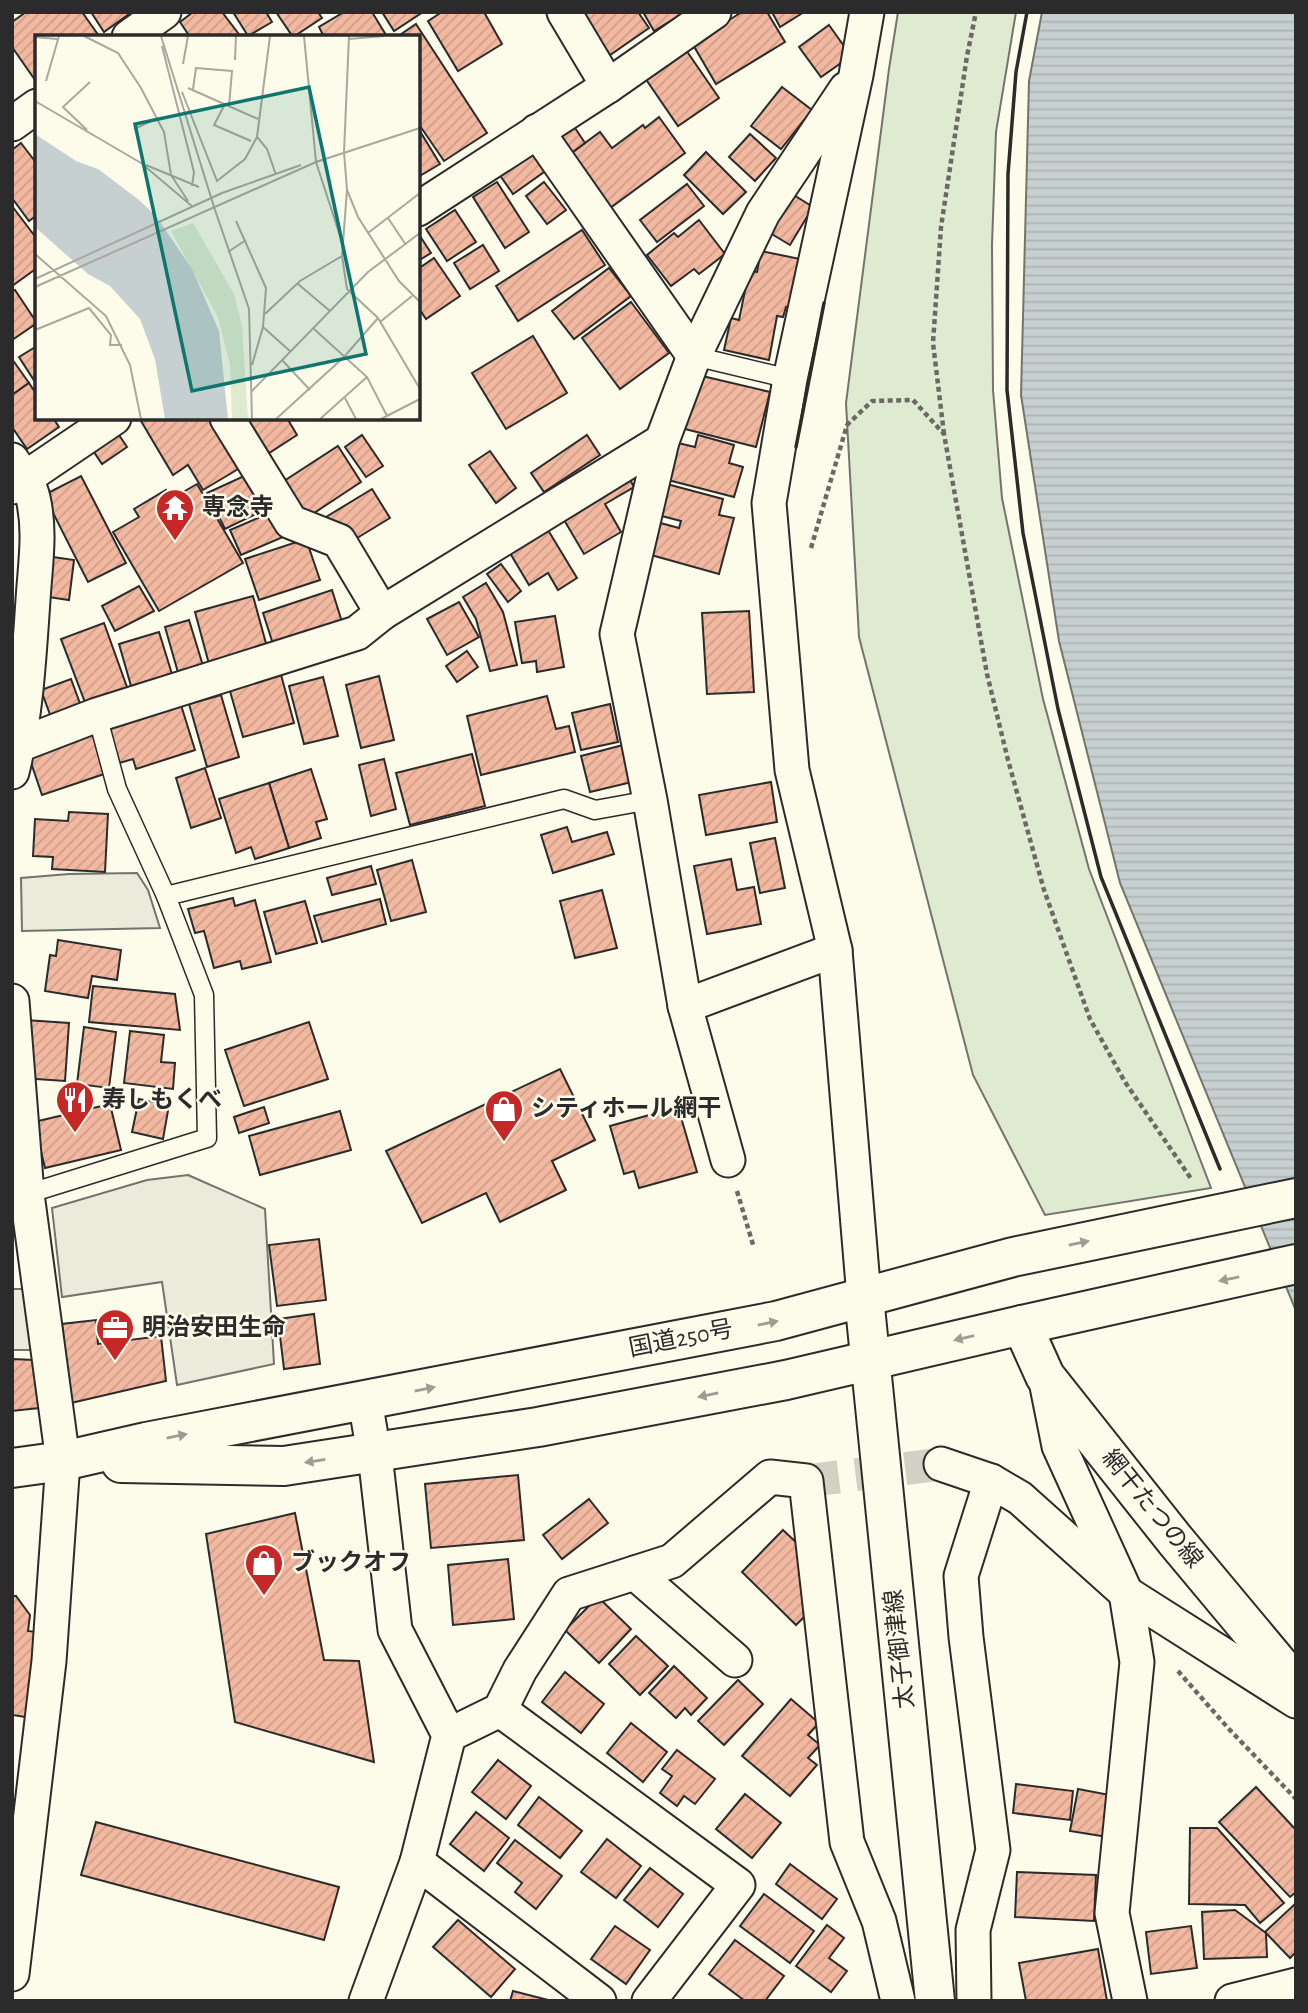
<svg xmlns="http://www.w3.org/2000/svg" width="1308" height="2013" font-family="'Alegreya Sans','Noto Sans JP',sans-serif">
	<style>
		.grass { fill: #deebd1; stroke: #74746e; stroke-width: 2 }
		.parking { fill: #eceadb; stroke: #74746e; stroke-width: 2 }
		.water { fill: url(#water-rules); stroke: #74746e; stroke-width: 2 }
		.building { fill: url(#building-hatch); stroke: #2b2b2b; stroke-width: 2 }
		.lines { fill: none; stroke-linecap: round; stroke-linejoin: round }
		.minor-tunnel { stroke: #d3d1c4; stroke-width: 33; stroke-dasharray: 33 17; stroke-linecap: butt }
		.service-casing { stroke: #2b2b2b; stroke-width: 21 }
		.minor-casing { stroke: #2b2b2b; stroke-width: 37 }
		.primary-casing { stroke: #2b2b2b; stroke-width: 42 }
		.trunk-casing { stroke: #2b2b2b; stroke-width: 42 }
		.path { stroke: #6a6964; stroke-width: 4.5; stroke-dasharray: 5 3.5; stroke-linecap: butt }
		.service { stroke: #fdfbea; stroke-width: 18 }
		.minor { stroke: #fdfbea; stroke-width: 33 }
		.primary { stroke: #fdfbea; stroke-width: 38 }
		.trunk { stroke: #fdfbea; stroke-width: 38 }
		.wall { stroke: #2b2b2b; stroke-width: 3.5 }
		.oneway { fill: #9e9d94 }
		.labels { text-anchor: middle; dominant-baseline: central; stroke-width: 5; stroke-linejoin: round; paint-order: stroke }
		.poi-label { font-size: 24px; font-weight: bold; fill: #2b2b2b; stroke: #fdfbea; text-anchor: start }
		.street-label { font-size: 24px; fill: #2b2b2b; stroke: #fdfbea }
		.inset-road { fill: none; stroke: #a9a89e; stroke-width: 2 }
		.view { fill: #0f766e; fill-opacity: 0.15; stroke: #0f766e; stroke-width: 3.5 }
		.inset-edge { fill: none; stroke: #2b2b2b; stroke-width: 3.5 }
	</style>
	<defs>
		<pattern id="water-rules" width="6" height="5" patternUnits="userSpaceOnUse" patternTransform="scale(1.75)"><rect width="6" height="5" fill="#c7d0d0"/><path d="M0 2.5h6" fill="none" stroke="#abb3b3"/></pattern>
		<pattern id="building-hatch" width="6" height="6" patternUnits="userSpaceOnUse" patternTransform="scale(1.75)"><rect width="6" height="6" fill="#f2b8a0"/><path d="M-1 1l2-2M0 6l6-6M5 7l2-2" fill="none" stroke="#d09e8a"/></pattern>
	</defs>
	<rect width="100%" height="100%" fill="#fdfbea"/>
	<path class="grass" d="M898 12H1016L996 132 992 245 993 390 1002 498 1043 699 1089 869 1211 1188 1045 1215 973 1075 859 637 846 403 889 69Z"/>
	<g class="parking">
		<path d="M137 873 148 890 160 928 22 931 21 878 69 874Z"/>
		<path d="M188 1175 265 1209 274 1364 177 1385 162 1282 62 1297 52 1208 147 1180Z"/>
		<path d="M12 1289H24L35 1350H12Z"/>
	</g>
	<path class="water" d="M1042 12H1296V1311L1120 883 1059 641 1021 395 1029 81Z"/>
	<g class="building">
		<path d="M26 12H82L99 36 37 37V79L35 80 12 47V22Z"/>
		<path d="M91 12H128L129 14 104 32Z"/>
		<path d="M193 12H222L241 37H190L180 22Z"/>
		<path d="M233 12H266L272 22 248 36Z"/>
		<path d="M276 12H318L322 18 293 37Z"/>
		<path d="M344 12H372L386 35 383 37H324L319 27Z"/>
		<path d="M382 12H423L394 31Z"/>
		<path d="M442 12H484L502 44 458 71 428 21Z"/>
		<path d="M580 12H638L649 28 610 55Z"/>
		<path d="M643 12H685L654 31Z"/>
		<path d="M742 12H767L785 42 716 84 692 43Z"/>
		<path d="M772 12H804L780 27Z"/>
		<path d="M416 24 487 133 444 161 418 123V37H397Z"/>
		<path d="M829 25 851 56 821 77 799 47Z"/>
		<path d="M686 50 719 98 678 126 645 78Z"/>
		<path d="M782 87 812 110 781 149 751 126Z"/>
		<path d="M659 117 685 153 606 211 566 157 600 132 612 148 643 125 645 128Z"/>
		<path d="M571 122 585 143 566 157 551 137Z"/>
		<path d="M418 128 440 164 418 177Z"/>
		<path d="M750 134 776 158 755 181 729 157Z"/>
		<path d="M21 143 37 164V215L29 221 12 198V150Z"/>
		<path d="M533 150 547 170 513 194 499 174Z"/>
		<path d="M706 152 746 192 723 214 684 175Z"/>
		<path d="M497 182 529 232 505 248 473 197Z"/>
		<path d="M544 182 566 210 547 224 526 196Z"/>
		<path d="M687 184 704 206 657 242 640 220Z"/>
		<path d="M789 192 813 207 790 245 765 230Z"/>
		<path d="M12 206 37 239V268L12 286Z"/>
		<path d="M455 210 476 242 447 261 426 229Z"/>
		<path d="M699 220 725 254 699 274 694 269 671 286 647 255 674 233 678 237Z"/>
		<path d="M582 230 605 265 518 321 496 286Z"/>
		<path d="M418 233 431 253 418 261Z"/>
		<path d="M483 245 499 271 470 289 454 263Z"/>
		<path d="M761 251 800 259 789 308 786 307 783 317 777 316 769 360 724 350 731 318 739 320 749 271 757 272Z"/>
		<path d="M434 258 460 296 426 319 418 307V269Z"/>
		<path d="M609 268 631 296 574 339 552 311Z"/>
		<path d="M15 290 37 323 12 340V291Z"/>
		<path d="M631 302 669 353 620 389 582 338Z"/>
		<path d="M533 336 567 393 506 429 472 373Z"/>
		<path d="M37 346V385L19 357Z"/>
		<path d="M12 359 29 383 12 395Z"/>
		<path d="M698 375 770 392 756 447 685 429Z"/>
		<path d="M29 383 37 395V418H53L59 427 27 449 12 427V395Z"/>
		<path d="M145 418H217L245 465 203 490 188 465 173 475 141 421Z"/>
		<path d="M287 418 297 435 266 455 243 419Z"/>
		<path d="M117 432 127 447 102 464 92 449Z"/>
		<path d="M362 435 383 466 366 477 345 447Z"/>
		<path d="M587 435 600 455 544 492 531 473Z"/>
		<path d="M698 435 734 445 729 463 743 467 734 497 668 480 678 443 695 447Z"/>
		<path d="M338 446 361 482 308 517 284 481Z"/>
		<path d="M490 451 516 488 496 503 469 465Z"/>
		<path d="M255 471 272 506 225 529 207 493Z"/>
		<path d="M627 474 634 487 605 504 621 532 584 554 560 513Z"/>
		<path d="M81 476 126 563 88 582 44 495Z"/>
		<path d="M663 483 723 499 719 515 734 518 719 574 644 553 653 521 679 528 681 521 654 514Z"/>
		<path d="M197 484 243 563 159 611 113 532 139 517 134 509 166 490 171 499Z"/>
		<path d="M372 489 390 518 344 546 326 517Z"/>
		<path d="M279 509 290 534 241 555 230 530Z"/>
		<path d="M548 530 577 578 558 590 548 573 529 585 510 553Z"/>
		<path d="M306 539 320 580 259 600 245 559Z"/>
		<path d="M53 557 74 560 69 600 48 597Z"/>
		<path d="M501 564 521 591 508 602 487 574Z"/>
		<path d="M486 583 503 612 517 665 490 671 476 619 463 597Z"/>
		<path d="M139 586 154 611 115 631 102 606Z"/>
		<path d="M332 590 342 622 273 644 263 613Z"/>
		<path d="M253 596 267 647 209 664 195 612Z"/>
		<path d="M459 602 479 637 447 655 427 619Z"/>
		<path d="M749 611 754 692 707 694 702 613Z"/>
		<path d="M555 616 564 667 537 672 536 661 522 663 515 622Z"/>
		<path d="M189 620 204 669 179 676 165 627Z"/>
		<path d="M104 623 128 690 86 705 61 639Z"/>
		<path d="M159 632 172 674 131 686 119 644Z"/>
		<path d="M467 651 478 667 457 682 446 666Z"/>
		<path d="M280 671 294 723 243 737 228 684Z"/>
		<path d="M379 676 394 740 361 748 346 685Z"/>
		<path d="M323 677 338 736 304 744 289 686Z"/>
		<path d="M71 679 82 709 52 720 41 690Z"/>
		<path d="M221 695 239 757 207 767 189 704Z"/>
		<path d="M547 696 556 729 569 726 575 752 481 775 467 716Z"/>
		<path d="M610 704 618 742 581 750 572 713Z"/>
		<path d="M181 705 195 750 136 769 133 759 116 764 105 729Z"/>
		<path d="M94 725 110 772 42 795 26 748Z"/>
		<path d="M623 745 632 782 590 792 581 756Z"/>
		<path d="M472 754 485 806 410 825 396 773Z"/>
		<path d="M384 759 396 809 371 816 359 765Z"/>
		<path d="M205 768 221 818 191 828 176 778Z"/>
		<path d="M311 769 327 819 316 822 321 838 289 848 269 783Z"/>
		<path d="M771 782 777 822 706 835 699 795Z"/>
		<path d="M269 783 289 848 255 859 251 847 236 853 219 799Z"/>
		<path d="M69 812 108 814 105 872 52 869 53 857 33 856 35 819 68 821Z"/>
		<path d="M567 827 572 842 607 832 614 854 553 873 541 835Z"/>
		<path d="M775 838 785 888 760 893 750 843Z"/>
		<path d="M731 859 737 890 754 887 761 924 707 934 694 866Z"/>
		<path d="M412 860 426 912 391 921 377 870Z"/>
		<path d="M371 866 376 884 332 895 327 878Z"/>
		<path d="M602 890 617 948 575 958 560 901Z"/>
		<path d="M233 898 235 906 255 900 271 962 242 969 240 961 214 968 204 931 195 933 188 909Z"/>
		<path d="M380 899 386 924 322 942 314 916Z"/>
		<path d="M305 901 317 943 276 954 264 912Z"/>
		<path d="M58 940 121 950 117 980 92 976 88 998 45 991 50 955 56 956Z"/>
		<path d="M93 986 175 994 180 1030 89 1022Z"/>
		<path d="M25 1020 69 1023 65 1081 22 1078Z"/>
		<path d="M309 1022 328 1079 244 1106 225 1050Z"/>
		<path d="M84 1027 116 1032 109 1088 77 1084Z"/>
		<path d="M130 1031 164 1035 161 1062 175 1063 173 1089 124 1083Z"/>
		<path d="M560 1069 595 1140 552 1161 566 1190 500 1222 486 1193 422 1223 386 1151Z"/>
		<path d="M139 1099 169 1105 163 1139 132 1132Z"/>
		<path d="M110 1104 121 1150 45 1168 34 1122Z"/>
		<path d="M264 1107 269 1123 239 1133 234 1117Z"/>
		<path d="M678 1107 697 1172 639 1188 634 1171 624 1174 610 1126Z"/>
		<path d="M340 1111 351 1150 260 1175 249 1136Z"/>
		<path d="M319 1239 326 1300 277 1306 269 1245Z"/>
		<path d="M314 1314 320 1364 284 1369 278 1319Z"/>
		<path d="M96 1320 98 1344 161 1336 166 1381 71 1403 62 1324Z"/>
		<path d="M12 1359 34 1360 39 1408 12 1411Z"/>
		<path d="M518 1475 524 1540 431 1548 425 1484Z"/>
		<path d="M589 1499 608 1523 562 1559 543 1535Z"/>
		<path d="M295 1513 324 1660 359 1661 374 1762 235 1722 206 1534Z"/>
		<path d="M783 1530 799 1545 804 1617 796 1625 742 1572Z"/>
		<path d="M508 1559 514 1619 453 1625 448 1565Z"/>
		<path d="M12 1596H16L30 1615 28 1631 36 1632 26 1717 12 1715Z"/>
		<path d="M598 1597 631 1629 599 1663 565 1630Z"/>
		<path d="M636 1636 668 1666 640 1695 609 1664Z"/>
		<path d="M674 1666 707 1698 691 1715 685 1708 676 1718 649 1693Z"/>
		<path d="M565 1672 604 1704 581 1733 542 1702Z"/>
		<path d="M738 1680 763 1704 724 1745 698 1721Z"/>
		<path d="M791 1699 819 1723 808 1735 820 1745 808 1758 817 1765 790 1796 742 1756Z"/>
		<path d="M631 1723 667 1752 643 1782 607 1753Z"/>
		<path d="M677 1750 715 1779 695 1804 684 1796 677 1806 660 1793 672 1776 662 1769Z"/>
		<path d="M498 1760 531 1786 506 1819 472 1792Z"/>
		<path d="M1016 1784 1073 1791 1070 1820 1013 1813Z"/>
		<path d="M1256 1787 1296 1830V1892L1290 1897 1219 1822Z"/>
		<path d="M1078 1789 1115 1796 1108 1837 1070 1831Z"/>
		<path d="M745 1794 781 1823 752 1858 716 1829Z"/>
		<path d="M539 1797 582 1831 560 1858 518 1825Z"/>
		<path d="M476 1812 509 1838 484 1871 450 1844Z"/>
		<path d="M96 1822 339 1887 324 1940 81 1875Z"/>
		<path d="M1190 1828H1217L1284 1903 1260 1923 1245 1905 1189 1904Z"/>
		<path d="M607 1839 641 1866 616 1898 581 1872Z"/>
		<path d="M515 1840 562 1876 536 1909 515 1892 522 1883 497 1863Z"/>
		<path d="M790 1864 837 1899 822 1919 776 1884Z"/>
		<path d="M650 1868 683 1894 658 1927 624 1900Z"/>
		<path d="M1017 1872 1096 1875 1094 1921 1015 1917Z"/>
		<path d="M764 1894 814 1931 790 1963 740 1926Z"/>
		<path d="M1296 1903V1952L1290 1958 1265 1932Z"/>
		<path d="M1235 1910 1266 1933 1267 1957 1204 1959 1202 1912Z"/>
		<path d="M458 1920 515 1969 491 1997 433 1947Z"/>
		<path d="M827 1925 844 1938 829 1958 847 1971 831 1992 796 1966Z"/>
		<path d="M615 1926 650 1950 626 1984 591 1959Z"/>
		<path d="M1191 1926 1197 1968 1151 1974 1146 1932Z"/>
		<path d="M735 1940 784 1976 765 2001H745L709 1974Z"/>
		<path d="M1098 1949 1107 2001H1026L1019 1963Z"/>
		<path d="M513 1991 552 2001H510Z"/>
	</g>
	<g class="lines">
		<path class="minor-tunnel" d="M806 1481 941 1464"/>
		<defs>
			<g id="service">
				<path d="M694 356 790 379"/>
				<path d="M166 896 564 799 595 810 650 800"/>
				<path d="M27 1194 207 1138 204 995 166 896 117 789 97 715"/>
			</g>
			<g id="minor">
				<path d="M564 12 608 86"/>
				<path d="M129 37 164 12"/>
				<path d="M12 124 37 106"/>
				<path d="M537 131 694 356"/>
				<path d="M418 209 608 86 714 12"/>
				<path d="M227 418 291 522 339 541 382 613"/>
				<path d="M12 460C20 472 30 484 33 498 41 532 35 566 33 600 29 658 26 716 12 772"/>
				<path d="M12 487 114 418"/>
				<path d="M19 745 97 715 357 633 382 613 662 441"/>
				<path d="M12 1001 27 1194 63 1461 49 1661 12 1974"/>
				<path d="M685 1006 835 950"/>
				<path d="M728 1160 685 1006 650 800 617 634 662 441 694 356 763 213 846 89"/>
				<path d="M864 1297 835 950 792 770 769 503 790 379 856 75 867 12"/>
				<path d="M1045 1376 1059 1446 1126 1593 1137 1662 1112 1913 1130 2001"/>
				<path d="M365 1400 377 1472 395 1630 449 1735 417 1862 366 2001"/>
				<path d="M941 1464 991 1481 1020 1498 1126 1593 1296 1701"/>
				<path d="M635 1573 735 1660"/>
				<path d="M500 1710 738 1885 649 2001"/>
				<path d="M449 1735 500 1710 520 1670 569 1594 672 1561 770 1477 806 1481 847 1842 879 1921 898 2001"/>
				<path d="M417 1862 599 2001"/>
				<path d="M974 2001 973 1930 993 1850 966 1637 961 1576 991 1481"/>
				<path d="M1232 2001 1296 1985"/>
			</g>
			<g id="primary">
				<path d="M864 1297 935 2001"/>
				<path d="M1022 1325 1045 1376 1175 1540 1296 1685"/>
			</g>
			<g id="trunk">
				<path d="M121 1463 284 1466 538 1427 786 1380 1022 1325 1296 1264"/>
				<path d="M12 1468 63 1461 146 1442 776 1321 1013 1257 1296 1198"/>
			</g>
		</defs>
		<use href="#service" class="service-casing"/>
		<use href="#minor" class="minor-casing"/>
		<use href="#primary" class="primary-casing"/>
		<use href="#trunk" class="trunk-casing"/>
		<g class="path">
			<path d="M944 434 933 343 941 227 967 56 976 12"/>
			<path d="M811 548 847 425 872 401 913 400 944 434 987 674 1008 760 1044 890 1090 1019 1125 1082 1192 1180"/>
			<path d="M737 1191 754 1248"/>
			<path d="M1178 1671 1228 1728 1296 1799"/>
		</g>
		<use href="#service" class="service"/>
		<use href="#minor" class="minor"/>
		<use href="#primary" class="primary"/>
		<use href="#trunk" class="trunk"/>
		<g class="wall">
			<path d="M1027 12 1016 72 1008 174 1007 390 1023 533 1058 709 1101 877 1220 1169"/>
			<path d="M796 447 824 303"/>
		</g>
	</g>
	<defs><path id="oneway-solid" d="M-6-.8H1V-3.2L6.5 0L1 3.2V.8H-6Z" transform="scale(1.75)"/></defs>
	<g class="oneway">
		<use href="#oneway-solid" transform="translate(1079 1243) rotate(-12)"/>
		<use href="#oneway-solid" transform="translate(1229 1279) rotate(168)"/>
		<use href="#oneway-solid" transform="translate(768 1323) rotate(-12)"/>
		<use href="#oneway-solid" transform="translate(964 1338) rotate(167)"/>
		<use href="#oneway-solid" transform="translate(425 1389) rotate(-11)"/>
		<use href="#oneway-solid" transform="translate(708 1395) rotate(169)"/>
		<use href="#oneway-solid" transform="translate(177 1436) rotate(-11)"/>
		<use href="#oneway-solid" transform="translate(315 1461) rotate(171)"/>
	</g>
	<defs>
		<symbol id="temple-pin" viewBox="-11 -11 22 30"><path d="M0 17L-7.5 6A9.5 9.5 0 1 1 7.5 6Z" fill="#c62828" stroke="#fdfbea"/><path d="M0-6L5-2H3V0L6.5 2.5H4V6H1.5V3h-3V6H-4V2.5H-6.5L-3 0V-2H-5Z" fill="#fff"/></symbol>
		<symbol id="restaurant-pin" viewBox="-11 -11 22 30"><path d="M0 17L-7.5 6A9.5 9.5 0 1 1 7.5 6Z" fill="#c62828" stroke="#fdfbea"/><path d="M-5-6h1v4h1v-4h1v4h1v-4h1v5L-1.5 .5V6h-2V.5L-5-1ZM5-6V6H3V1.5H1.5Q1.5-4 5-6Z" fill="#fff"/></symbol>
		<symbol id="shop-pin" viewBox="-11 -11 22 30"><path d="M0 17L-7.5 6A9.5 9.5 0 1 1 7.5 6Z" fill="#c62828" stroke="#fdfbea"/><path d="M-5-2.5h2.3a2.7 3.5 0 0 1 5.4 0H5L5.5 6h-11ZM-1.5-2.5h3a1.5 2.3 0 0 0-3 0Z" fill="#fff"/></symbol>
		<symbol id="office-pin" viewBox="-11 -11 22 30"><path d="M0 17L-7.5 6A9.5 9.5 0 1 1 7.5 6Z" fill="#c62828" stroke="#fdfbea"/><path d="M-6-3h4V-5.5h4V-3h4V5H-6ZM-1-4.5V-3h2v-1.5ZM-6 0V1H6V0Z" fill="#fff"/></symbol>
	</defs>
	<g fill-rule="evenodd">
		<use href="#temple-pin" x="153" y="486" width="44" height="60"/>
		<use href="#restaurant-pin" x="53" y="1078" width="44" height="60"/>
		<use href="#shop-pin" x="482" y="1087" width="44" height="60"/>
		<use href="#office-pin" x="93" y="1306" width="44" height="60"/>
		<use href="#shop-pin" x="242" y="1541" width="44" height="60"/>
	</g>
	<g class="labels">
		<g class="poi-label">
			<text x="202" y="508">専念寺</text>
			<text x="102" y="1100">寿しもくべ</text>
			<text x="531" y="1109">シティホール網干</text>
			<text x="142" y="1328">明治安田生命</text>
			<text x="291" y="1563">ブックオフ</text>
		</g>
		<g class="street-label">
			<text transform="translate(681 1339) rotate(-11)">国道250号</text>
			<text transform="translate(1152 1509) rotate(51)">網干たつの線</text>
			<text transform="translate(900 1649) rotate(-96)">太子御津線</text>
		</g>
	</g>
	<g transform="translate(35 35)">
		<rect width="385" height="385" fill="#fdfbea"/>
		<path d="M158 188 199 259 207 290 213 384H197L195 330 183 282 136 196Z" fill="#deebd1"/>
		<path d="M0 99 41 126 63 134 104 165 121 181 157 234 184 296 193 384H130L120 324 105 284 75 251 53 239 0 192Z" fill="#c7d0d0"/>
		<path class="inset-road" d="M49 1 83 18 106 53 129 97 136 140 153 166M126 1 179 172M235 1 222 102 232 114 241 140M269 1 281 127 306 204M0 2 22 4M314 4 349 1M127 11 159 137 157 151M200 25 201 1M148 29 153 1M11 46 24 1M153 53 223 84M158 54 161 33 197 36 194 71M147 57 182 146 210 124 222 102M0 66 106 128 158 172M190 69 179 90 216 106M99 94 123 83M52 95 28 72 55 47M309 117 314 1M309 117 312 155 323 182 364 246 385 267M111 130 164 152M312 155 307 221 312 254 343 283 385 354M179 172 214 274 217 384M353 183 371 210M201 186 231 253 228 292 217 330M333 198 385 158M193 217 211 205M0 219 71 281 95 330 106 384M0 244 187 158 266 130M263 249 295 276M0 252 281 127 385 93M230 279 265 246 307 221M345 287 377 261M228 292 256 317M279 294 332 342 352 381M0 295 54 273 76 300 75 310H87M247 325 275 355M216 357 333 237 385 198M310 363 321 384M241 384 309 322 343 283M285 384 332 342M346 384 385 364"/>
		<path class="view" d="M274 52 331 319 157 356 100 89Z"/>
		<rect width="385" height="385" class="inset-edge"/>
	</g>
	<rect width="1308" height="2013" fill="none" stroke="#2b2b2b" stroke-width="28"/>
</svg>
